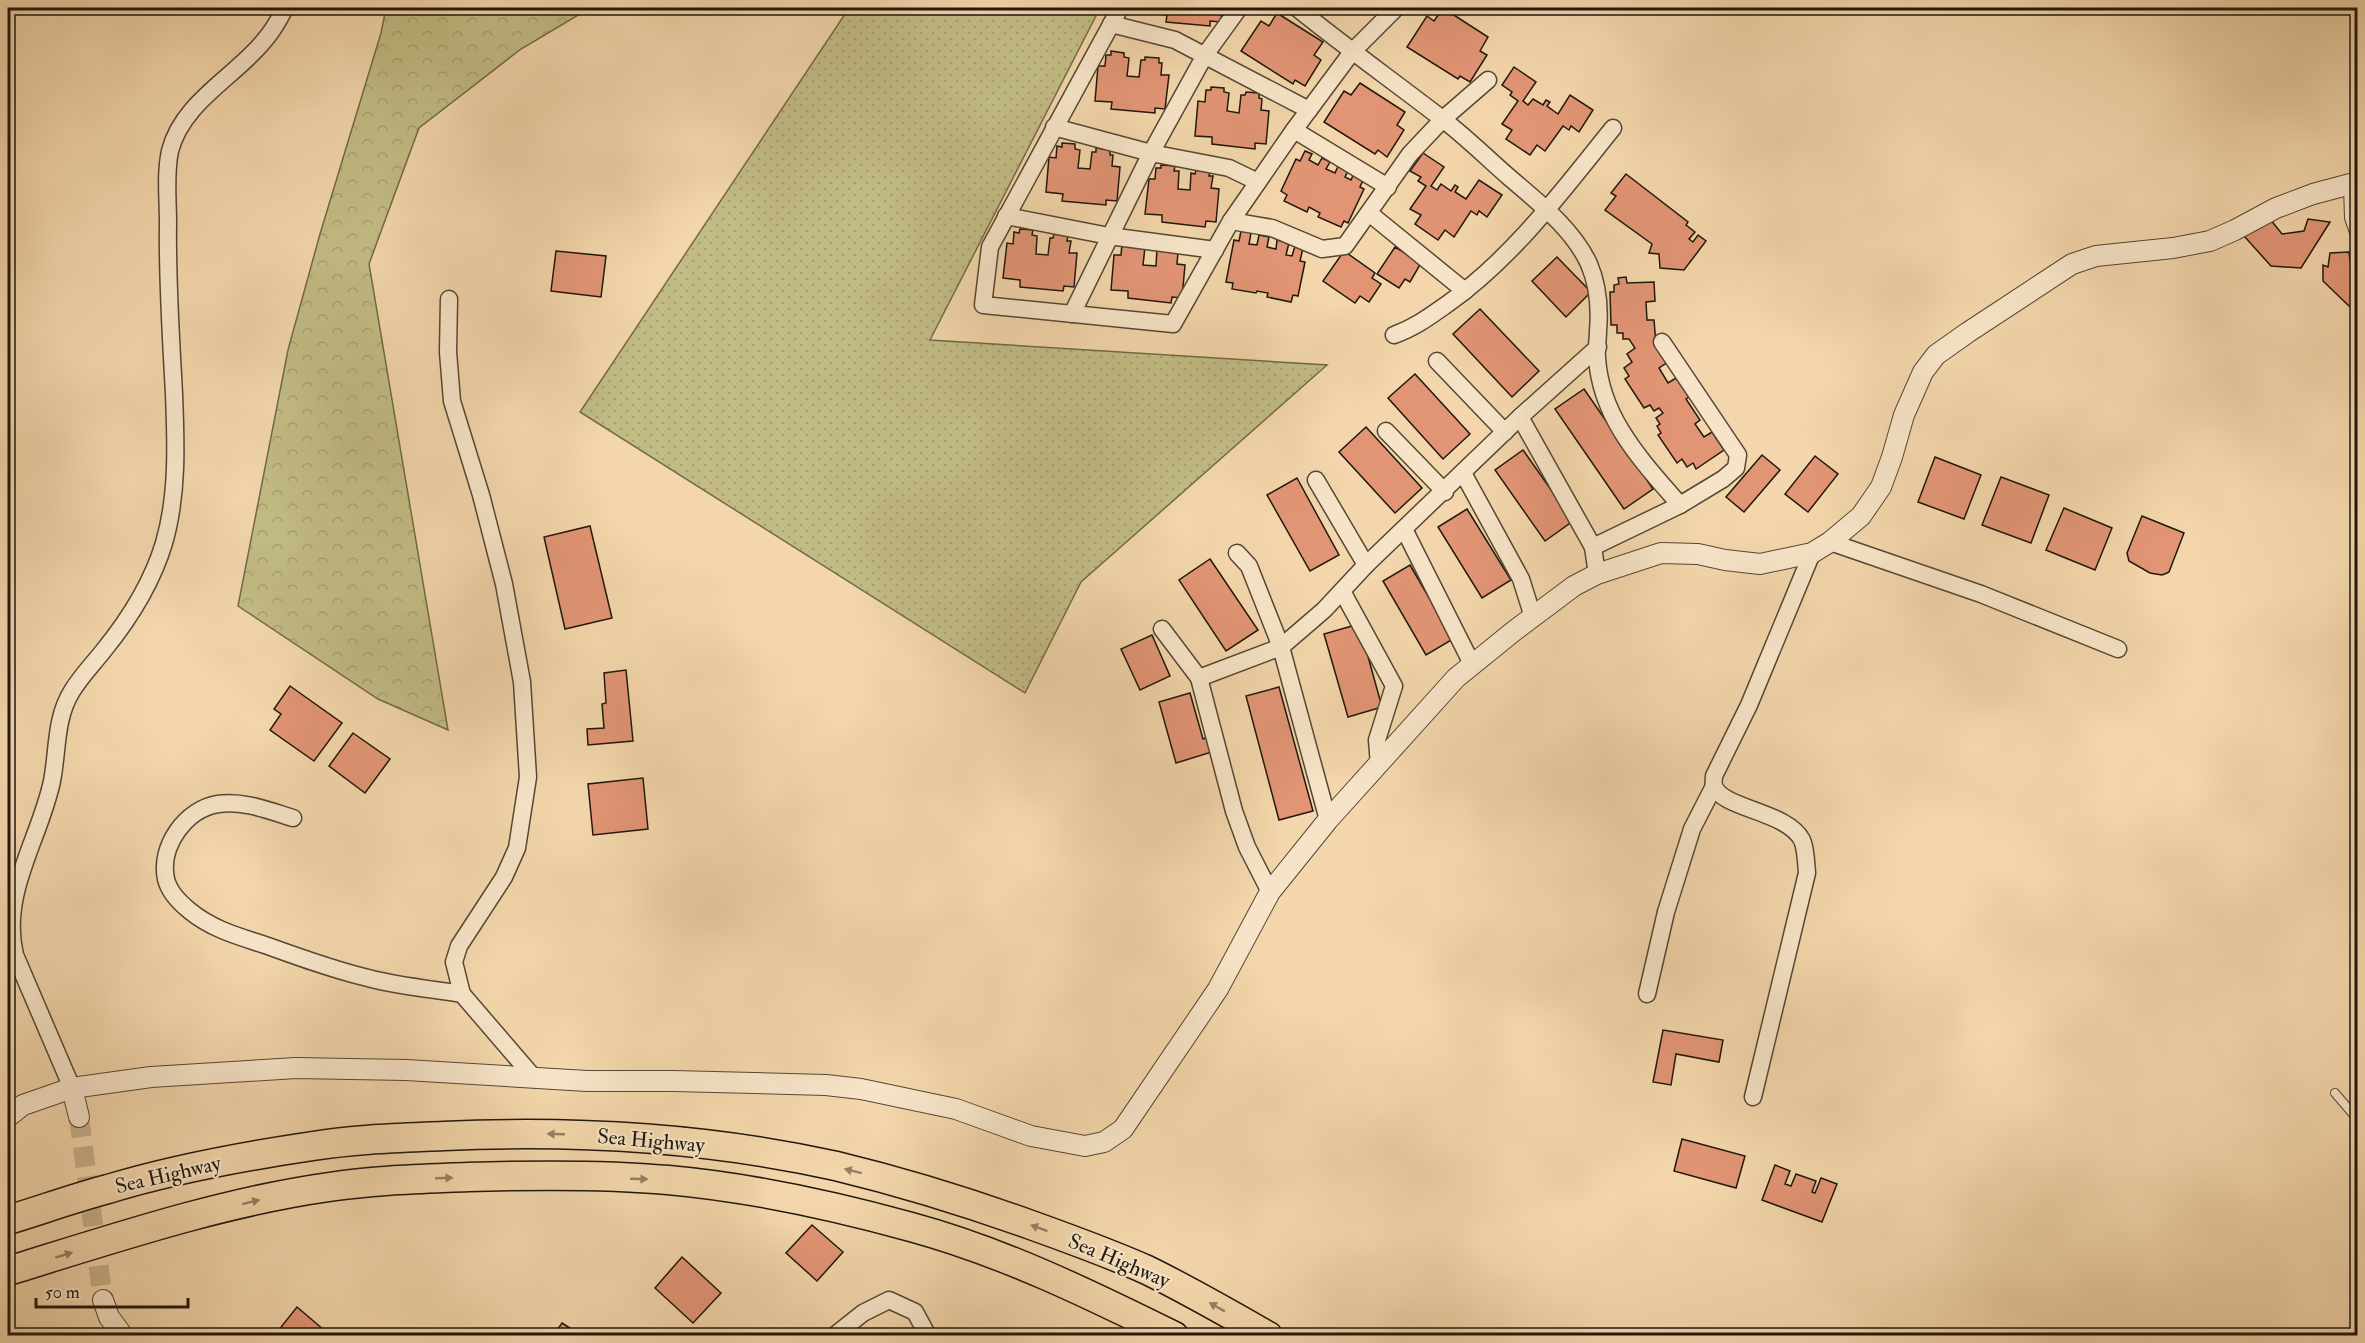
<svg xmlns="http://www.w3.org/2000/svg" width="2365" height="1343" font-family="'IM FELL Double Pica',serif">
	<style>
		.grass { fill: url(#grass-dots); stroke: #716a48; stroke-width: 1.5 }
		.forest { fill: url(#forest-crowns); stroke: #716a48; stroke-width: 1.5 }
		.building { fill: #e29575; stroke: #20170d; stroke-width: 1.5 }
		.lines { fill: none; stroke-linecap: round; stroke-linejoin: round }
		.tertiary-tunnel { stroke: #c9b08b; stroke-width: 20; stroke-dasharray: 20 10; stroke-linecap: butt }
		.service-casing { stroke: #554734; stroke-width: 10 }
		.minor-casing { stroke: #554734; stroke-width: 19 }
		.tertiary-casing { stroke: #554734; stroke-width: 22 }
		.motorway-casing { stroke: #20170d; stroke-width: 31 }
		.service { stroke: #f7e4c8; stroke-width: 8 }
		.minor { stroke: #f7e4c8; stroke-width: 16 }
		.tertiary { stroke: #f7e4c8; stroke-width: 20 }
		.motorway { stroke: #f3d6ab; stroke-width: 28 }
		.oneway { fill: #948064 }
		.labels { text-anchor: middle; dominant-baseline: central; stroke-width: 4.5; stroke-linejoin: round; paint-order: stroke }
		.street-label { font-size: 21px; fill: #20170d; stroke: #f7e4c8 }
	</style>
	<defs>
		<pattern id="grass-dots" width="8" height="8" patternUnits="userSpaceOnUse" patternTransform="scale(1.5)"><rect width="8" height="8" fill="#c2bc84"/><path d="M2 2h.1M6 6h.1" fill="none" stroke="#a6a171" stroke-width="1.8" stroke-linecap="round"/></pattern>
		<pattern id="forest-crowns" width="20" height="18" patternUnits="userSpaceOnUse" patternTransform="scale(1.5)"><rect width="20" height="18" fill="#c2bc84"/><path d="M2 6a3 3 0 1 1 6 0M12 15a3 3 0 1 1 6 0" fill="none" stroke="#a6a171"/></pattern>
	</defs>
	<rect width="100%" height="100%" fill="#f3d6ab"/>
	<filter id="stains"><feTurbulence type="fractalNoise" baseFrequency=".00333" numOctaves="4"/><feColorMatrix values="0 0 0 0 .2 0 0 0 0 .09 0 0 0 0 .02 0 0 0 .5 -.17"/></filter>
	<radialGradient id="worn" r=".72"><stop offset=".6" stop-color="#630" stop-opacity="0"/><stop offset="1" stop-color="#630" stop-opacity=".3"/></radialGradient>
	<path class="grass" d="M849 8H1100L930 340 1327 365 1081 582 1025 693 580 412Z"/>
	<path class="forest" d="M386 8H590L521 49 419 128 369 264 448 730 378 699 238 606 288 350 320 234 381 33Z"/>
	<g class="building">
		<path d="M1150 8H1222L1221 22 1210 21V26L1166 22 1167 15 1150 13Z"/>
		<path d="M1443 8 1488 37 1480 51 1487 55 1470 82 1460 76 1458 79 1407 47 1427 16 1434 21Z"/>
		<path d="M1277 13 1323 42 1314 55 1321 60 1305 86 1295 80 1293 84 1241 51 1261 21 1269 26Z"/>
		<path d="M1111 51 1124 53V57L1129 58 1127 76 1139 77 1141 60H1145V57L1159 58V63H1162L1161 75H1169L1165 109 1155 108V113L1111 109 1112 102 1095 101 1098 66H1105L1106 55H1111Z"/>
		<path d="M1514 67 1536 82 1523 101 1528 105 1533 99 1543 105 1546 100 1550 102 1547 106 1558 114 1570 95 1593 110 1579 132 1571 126 1569 130 1563 126 1545 151 1537 145 1530 155 1506 139 1512 130 1502 124 1518 101 1510 95 1512 92 1502 85Z"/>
		<path d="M1360 83 1405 112 1397 125 1404 130 1387 157 1378 150 1375 154 1324 122 1344 91 1351 95Z"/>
		<path d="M1211 87 1224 88V92L1229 93 1227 111 1239 113 1241 95H1245L1246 92 1259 93V98L1262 99 1261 110 1269 111 1266 144 1255 143V149L1212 144V137L1195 136 1198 101 1205 102 1206 90H1211Z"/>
		<path d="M1062 143 1075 144V149L1080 150 1078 168 1090 169 1092 152H1096V148L1110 150V155H1113L1112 166 1120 167 1117 201 1106 200V205L1062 201 1063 194 1046 192 1049 157 1056 158 1057 146 1062 147Z"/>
		<path d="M1305 151 1312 154 1309 160 1318 165 1322 158 1330 162 1326 169 1335 173 1339 164 1349 169 1345 177 1351 180 1355 171 1365 176 1360 187 1364 189 1348 223 1344 221 1341 227 1318 217 1320 213 1309 207 1307 212 1284 201 1287 195 1281 191 1296 159 1300 161Z"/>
		<path d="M1423 153 1444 167 1431 186 1437 190 1441 184 1451 191 1455 185 1458 187 1455 192 1466 199 1479 180 1502 195 1487 217 1479 211 1477 215 1471 211 1454 237 1445 230 1438 240 1415 224 1421 215 1410 209 1426 186 1418 181 1421 177 1410 171Z"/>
		<path d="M1161 165 1175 166 1174 171H1179L1178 189 1190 190 1191 173 1195 174 1196 170 1210 171 1209 176H1213L1211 188 1219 189 1216 222 1206 221 1205 227 1162 222V215L1145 214 1149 179H1155L1156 168H1161Z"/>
		<path d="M1626 174 1688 222 1686 225 1695 232 1689 239 1693 242 1698 235 1706 241 1684 270 1660 268 1659 254 1649 253 1652 244 1605 210 1616 196 1611 193Z"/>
		<path d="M2270 219 2282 234 2304 231 2308 219 2330 222 2301 268 2271 266 2244 236Z"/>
		<path d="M1020 229 1033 230 1032 235 1037 236 1036 254 1048 255 1050 238H1053L1054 234 1068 236 1067 241H1071L1069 253H1077L1074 287 1064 286 1063 291 1020 287V280L1003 278 1007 243 1013 244 1014 232 1019 233Z"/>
		<path d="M1241 231 1251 233 1249 244 1257 245 1259 235 1269 237 1267 247 1276 249 1277 240 1289 243 1286 255 1292 256 1295 246 1303 248 1300 261 1305 262 1298 296 1293 295 1291 302 1267 297 1268 293 1257 291 1256 293 1232 289 1233 283 1226 282 1234 240 1239 241Z"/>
		<path d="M1122 244 1145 247 1143 265 1156 266 1157 249 1178 252 1177 264 1185 265 1182 298 1172 297 1171 303 1128 298V291L1111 290 1114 255H1121Z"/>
		<path d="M1395 247 1421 263 1410 282 1405 279 1399 288 1377 274Z"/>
		<path d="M556 251 606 256 601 297 551 291Z"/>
		<path d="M1344 251 1375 273 1372 278 1381 284 1369 302 1360 296 1355 303 1323 281Z"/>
		<path d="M2349 252 2351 267 2358 274V306H2349L2323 281V265L2328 267 2330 253Z"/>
		<path d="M1557 257 1591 292 1566 317 1532 281Z"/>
		<path d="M1626 277 1627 283 1654 282 1655 301 1646 302 1647 320H1654L1656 344 1668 362 1659 368 1668 383 1676 378 1689 397 1686 399 1700 420 1695 424 1704 437 1712 432 1724 450 1696 469 1693 463 1687 467 1682 459 1677 463 1658 435 1661 433 1657 426 1660 424 1656 418 1663 413 1659 408 1654 411 1650 405 1644 408 1625 379 1629 376 1624 368 1632 362 1627 354 1635 348 1629 339H1623V333H1617V325H1611L1610 292H1614V285L1619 284 1618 278Z"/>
		<path d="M1480 309 1539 371 1512 397 1453 334Z"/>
		<path d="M1415 374 1470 434 1443 459 1388 398Z"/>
		<path d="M1584 389 1653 489 1624 509 1555 409Z"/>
		<path d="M1366 427 1422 488 1395 513 1339 452Z"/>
		<path d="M1523 450 1573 521 1545 541 1495 470Z"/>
		<path d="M1762 455 1780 470 1744 512 1726 497Z"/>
		<path d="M1815 456 1838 474 1808 512 1785 494Z"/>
		<path d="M1935 457 1981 475 1964 519 1918 502Z"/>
		<path d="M2001 477 2049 495 2031 543 1982 525Z"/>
		<path d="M1297 478 1339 555 1310 571 1267 495Z"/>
		<path d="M2064 508 2112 528 2095 570 2046 550Z"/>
		<path d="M1467 509 1511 580 1482 598 1438 527Z"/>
		<path d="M2142 516 2184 533 2169 572 2167 573 2162 575 2150 573 2129 561 2127 553Z"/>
		<path d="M590 526 612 618 565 629 544 537Z"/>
		<path d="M1210 559 1258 630 1226 651 1179 580Z"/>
		<path d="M1410 565 1453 639 1426 655 1383 581Z"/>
		<path d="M1359 624 1382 707 1348 717 1324 634Z"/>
		<path d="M1152 635 1170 676 1140 690 1121 649Z"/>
		<path d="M626 670 633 741 588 745 587 729 604 728 602 704 606 703 604 673Z"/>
		<path d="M290 686 342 723 314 761 270 730 281 714 274 709Z"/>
		<path d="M1279 687 1313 811 1279 820 1246 696Z"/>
		<path d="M1190 693 1203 739 1211 736 1215 751 1176 763 1159 702Z"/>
		<path d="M353 733 390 759 365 793 329 766Z"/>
		<path d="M643 778 648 829 593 835 588 784Z"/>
		<path d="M1663 1030 1723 1040 1719 1062 1676 1054 1671 1085 1653 1082Z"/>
		<path d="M1682 1139 1745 1156 1736 1188 1674 1171Z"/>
		<path d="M1775 1165 1790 1171 1785 1184 1791 1186 1796 1174 1816 1181 1812 1192 1815 1193 1821 1178 1837 1184 1822 1222 1762 1200Z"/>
		<path d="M812 1225 843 1252 817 1281 786 1253Z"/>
		<path d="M682 1257 721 1293 693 1323 655 1288Z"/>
		<path d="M297 1307 331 1336H274Z"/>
		<path d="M562 1323 576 1332 574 1334 576 1336H553Z"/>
	</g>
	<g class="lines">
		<path class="tertiary-tunnel" d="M79 1117 103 1300"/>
		<defs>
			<g id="service">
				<path d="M2348 186 2349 218 2358 244"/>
				<path d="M2335 1093 2358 1120"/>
			</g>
			<g id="minor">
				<path d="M1120 8 990 247 983 305 1173 324 1231 221 1294 130 1352 52 1396 8"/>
				<path d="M1297 8C1344 46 1393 81 1441 118 1465 136 1487 158 1510 178 1538 202 1573 229 1589 264 1598 285 1600 308 1598 331 1598 340 1596 349 1597 358 1601 419 1642 461 1680 505L1593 547"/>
				<path d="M1111 24 1175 40 1309 110"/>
				<path d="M1054 127 1151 153 1229 168 1258 182"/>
				<path d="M1294 130 1388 187"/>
				<path d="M1369 213 1465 291"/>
				<path d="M1006 216 1109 236 1215 250"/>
				<path d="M1231 221 1272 228 1322 249 1345 246 1410 154 1443 119 1488 80"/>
				<path d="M449 299 448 352 452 401 481 495 504 584 522 682 528 777 517 848 504 877 459 946 454 962 462 994 535 1079"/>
				<path d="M1072 314 1151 153 1205 55 1239 8"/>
				<path d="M1394 335C1414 328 1429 317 1446 305 1513 258 1562 191 1613 128"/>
				<path d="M1662 342 1738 455 1736 468 1723 479 1680 505"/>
				<path d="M1437 361 1505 432"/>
				<path d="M1520 417 1593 547 1597 574"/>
				<path d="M1386 431 1445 492"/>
				<path d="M1463 473 1521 579 1533 617"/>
				<path d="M1316 480 1366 565"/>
				<path d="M1405 531 1472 664"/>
				<path d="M1830 542 1981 594 2118 649"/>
				<path d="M1237 553 1249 566 1281 647 1324 610 1366 565 1520 417 1598 347"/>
				<path d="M1342 591 1394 686 1377 740 1379 765"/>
				<path d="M1162 629 1199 678 1234 811 1247 847 1270 892"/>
				<path d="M1199 678 1281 647 1328 820"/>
				<path d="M293 818C270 811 243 800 218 804 186 809 159 846 166 879 169 892 180 903 190 911 213 930 241 937 268 946 301 958 334 970 368 978 398 986 431 989 462 994"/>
				<path d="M1647 994 1666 912 1692 829 1714 786"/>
				<path d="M72 1088 15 955C0 893 40 839 52 781 58 750 55 718 72 691 81 676 93 664 104 650 130 618 152 583 164 543 178 495 176 443 174 394 171 337 167 280 168 223 168 199 165 174 170 151 182 103 233 78 263 42 272 32 279 20 285 8"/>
				<path d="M1753 1097 1807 873C1806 862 1806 849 1802 840 1787 811 1722 809 1714 786 1713 783 1714 779 1714 776L1749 705 1812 553"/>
				<path d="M834 1336 863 1313 889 1300 915 1312 928 1336"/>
			</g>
			<g id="tertiary">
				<path d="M72 1088 79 1117"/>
				<path d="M8 1117 23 1105 72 1088 151 1077 296 1068 406 1070 587 1081H674L826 1085 861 1089 956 1109 1031 1136 1085 1146 1104 1142 1123 1129 1218 989 1270 892 1328 820 1456 678 1514 631 1574 586 1597 574 1661 553 1698 554 1725 560 1760 564 1812 553 1830 542 1861 516 1881 487 1892 457 1904 415 1923 372 1936 355 1967 333 2072 264 2096 256 2173 248 2210 241 2235 230 2276 208 2313 194 2358 182"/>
				<path d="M103 1300 109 1317 123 1336"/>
			</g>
			<g id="motorway">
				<path d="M8 1220C41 1210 74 1198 108 1189 174 1169 245 1156 313 1146 357 1139 401 1138 444 1136 574 1130 709 1138 836 1166 902 1182 967 1202 1031 1225 1070 1239 1109 1253 1147 1270 1188 1290 1228 1313 1268 1336"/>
				<path d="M8 1271C112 1239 222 1202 329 1187 375 1180 422 1179 468 1177 534 1175 602 1174 668 1180 746 1187 835 1206 911 1227 1003 1252 1089 1294 1174 1336"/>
			</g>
		</defs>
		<use href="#service" class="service-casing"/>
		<use href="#minor" class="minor-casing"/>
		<use href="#tertiary" class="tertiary-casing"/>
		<use href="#motorway" class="motorway-casing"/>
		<use href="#service" class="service"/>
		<use href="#minor" class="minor"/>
		<use href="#tertiary" class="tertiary"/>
		<use href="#motorway" class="motorway"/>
	</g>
	<defs><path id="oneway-solid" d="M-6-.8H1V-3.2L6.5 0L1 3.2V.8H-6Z" transform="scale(1.5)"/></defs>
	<g class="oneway">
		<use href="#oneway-solid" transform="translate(556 1134) rotate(-178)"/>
		<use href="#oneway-solid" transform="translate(853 1171) rotate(-166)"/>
		<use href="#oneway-solid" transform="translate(444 1178) rotate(-2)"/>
		<use href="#oneway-solid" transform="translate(639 1179) rotate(2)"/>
		<use href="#oneway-solid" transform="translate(251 1202) rotate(-14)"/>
		<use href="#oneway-solid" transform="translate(1039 1228) rotate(-160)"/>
		<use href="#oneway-solid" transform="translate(64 1255) rotate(-16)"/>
		<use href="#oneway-solid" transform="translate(1217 1307) rotate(-151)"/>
	</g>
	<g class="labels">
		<g class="street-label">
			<text transform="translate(651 1141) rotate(5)">Sea Highway</text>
			<text transform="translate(168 1175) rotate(-13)">Sea Highway</text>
			<text transform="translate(1119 1261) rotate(23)">Sea Highway</text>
		</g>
	</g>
	<rect width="2365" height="1343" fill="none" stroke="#f3d6ab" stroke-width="30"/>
	<rect x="9" y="9" width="2347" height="1325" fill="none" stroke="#20170d" stroke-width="3"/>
	<rect x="15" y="15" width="2335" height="1313" fill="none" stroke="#20170d" stroke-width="1.5"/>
	<path d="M36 1298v9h152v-9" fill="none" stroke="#20170d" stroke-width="3"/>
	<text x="45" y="1298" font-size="18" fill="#20170d" stroke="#f7e4c8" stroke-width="4.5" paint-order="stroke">50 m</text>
	<rect width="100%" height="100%" filter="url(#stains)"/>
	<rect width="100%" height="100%" fill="url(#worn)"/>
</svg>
